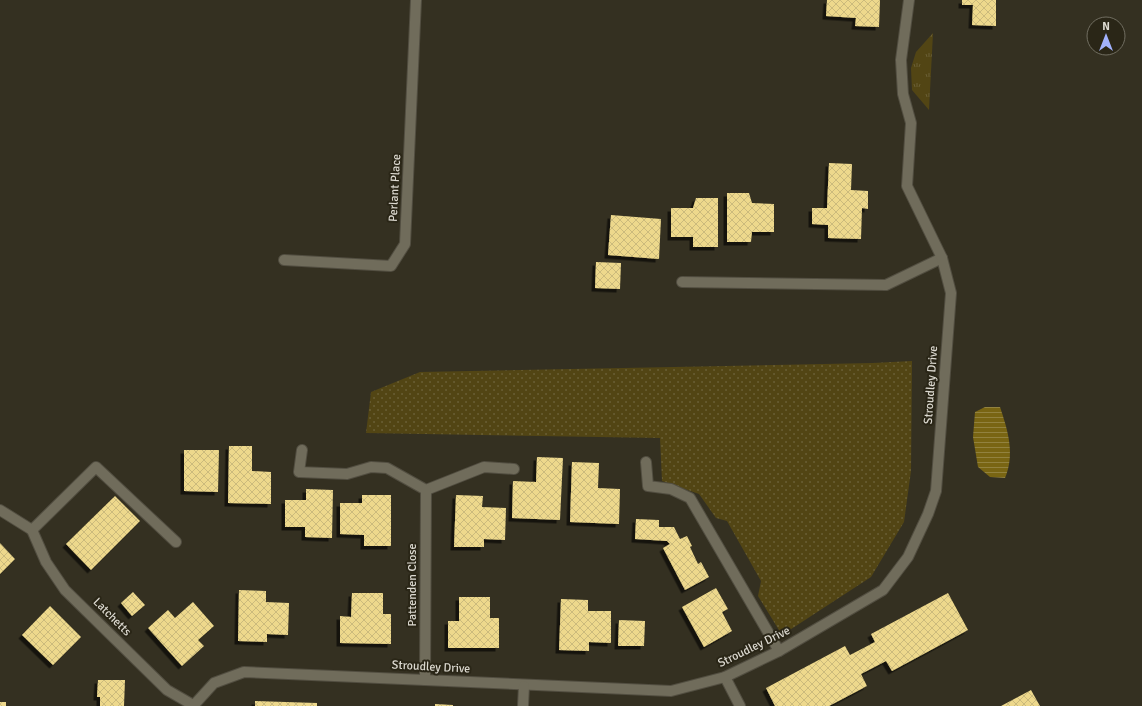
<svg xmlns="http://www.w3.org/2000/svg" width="1142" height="706" font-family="Signika,sans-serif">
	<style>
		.grass { fill: url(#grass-tufts) }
		.park { fill: url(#park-dots) }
		.water { fill: url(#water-rules) }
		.building { fill: url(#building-cross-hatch); filter: url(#shadow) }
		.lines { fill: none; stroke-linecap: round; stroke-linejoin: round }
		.minor-casing { stroke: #524e41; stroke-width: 12 }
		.minor { stroke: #706c5b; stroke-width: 10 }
		.labels { text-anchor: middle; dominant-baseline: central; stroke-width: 4; stroke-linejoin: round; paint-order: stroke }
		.street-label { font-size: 12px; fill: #dcd9d0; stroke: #2a2617 }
	</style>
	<defs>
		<pattern id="grass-tufts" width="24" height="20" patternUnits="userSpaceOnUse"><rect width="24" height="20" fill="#524514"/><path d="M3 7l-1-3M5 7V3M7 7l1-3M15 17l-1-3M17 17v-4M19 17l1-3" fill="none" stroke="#6a5f35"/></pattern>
		<pattern id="park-dots" width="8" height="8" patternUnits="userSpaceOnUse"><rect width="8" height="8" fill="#524514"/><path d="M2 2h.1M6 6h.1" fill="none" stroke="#6a5f35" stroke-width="1.8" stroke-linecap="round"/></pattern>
		<pattern id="water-rules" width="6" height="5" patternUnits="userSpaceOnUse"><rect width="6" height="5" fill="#796513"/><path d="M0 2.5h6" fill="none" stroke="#92823f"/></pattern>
		<pattern id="building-cross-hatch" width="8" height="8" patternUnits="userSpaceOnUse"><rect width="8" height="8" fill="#edd88c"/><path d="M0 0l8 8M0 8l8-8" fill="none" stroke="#cbba7c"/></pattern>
		<filter id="shadow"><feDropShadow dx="-3.5" dy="3.5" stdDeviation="0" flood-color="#0009"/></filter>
	</defs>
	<rect width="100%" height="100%" fill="#343021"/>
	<path class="grass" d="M933 33 929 110 912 90 911 68 916 52Z"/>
	<path class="park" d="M912 361 911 471 904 522 871 577 782 635 758 596 761 581 727 521 716 518 699 494 662 481 660 438 366 433 371 392 420 372 873 363Z"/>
	<path class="water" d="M985 407H1000C1008 431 1015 454 1005 478L990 477 978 467 973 437 975 412Z"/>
	<g class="building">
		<path d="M827 0H880L879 27 855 26 856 18 826 16Z"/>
		<path d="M962 0H996V26L972 25 973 5H962Z"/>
		<path d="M829 163 852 164 851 190 868 191V209L862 208 861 239 828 238V225L812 224V208H827Z"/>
		<path d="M727 193H749L752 203 774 204V232H752L751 242H727Z"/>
		<path d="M696 198H718V247H693V237H671V208H693Z"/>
		<path d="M611 215 661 219 659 259 608 255Z"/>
		<path d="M596 262 621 263 620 289 595 288Z"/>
		<path d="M229 446H252V471L271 472V504L228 503Z"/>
		<path d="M184 450H219L218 492 184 491Z"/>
		<path d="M537 457 563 458 560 520 512 518 513 481 536 482Z"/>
		<path d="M572 462 599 463 598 488 620 489 619 524 570 522Z"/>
		<path d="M306 489 333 490 332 538 305 537V527H285V500H306Z"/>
		<path d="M362 495H391V546H364V535L340 534V503H362Z"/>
		<path d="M456 495 483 496 482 507 506 508 505 540 484 539V547H454Z"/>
		<path d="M115 496 140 521 91 570 66 544Z"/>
		<path d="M636 519 659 520V527H674L680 539 687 536 692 546 690 547 698 564 701 562 709 577 685 590 663 548 670 544 667 541 635 539Z"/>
		<path d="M0 543 15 559 0 574Z"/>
		<path d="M716 588 728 609 722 612 732 631 704 647 682 607Z"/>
		<path d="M239 590 266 591V602L289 603 288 635 267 634V642L238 641Z"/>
		<path d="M133 592 145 605 132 616 121 603Z"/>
		<path d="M352 593H383V614H391V644L340 643V616L351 617Z"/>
		<path d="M948 593 968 630 892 671 886 661 861 674 867 686 829 706H775L766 688 845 646 850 655 875 642 871 634Z"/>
		<path d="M459 597H490V618H499V648H448V621H459Z"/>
		<path d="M561 599 588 600V611H611V643L589 642V651L559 650Z"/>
		<path d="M193 602 214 626 198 640 204 646 182 666 148 628 168 610 175 618Z"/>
		<path d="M50 606 81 637 53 665 22 635Z"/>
		<path d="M619 620 645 621 644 646H618Z"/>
		<path d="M98 680H125L124 706H100V697H97Z"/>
		<path d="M1031 690 1040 706H1001Z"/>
		<path d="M255 701 317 703V706H255Z"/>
		<rect x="0" y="702" width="6" height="4"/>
		<path d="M435 704 453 705V706H435Z"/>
	</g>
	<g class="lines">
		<defs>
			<g id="minor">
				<path d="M284 260 391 266 405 244 416 0"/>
				<path d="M682 282 886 285 942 258"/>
				<path d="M302 450 299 472 347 474 371 467 387 468 426 490 484 467 514 469"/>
				<path d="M646 462 648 486 671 489 690 498 779 651"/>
				<path d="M0 510 32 530"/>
				<path d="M176 542 96 467 32 530 46 562 65 590 167 690 193 705"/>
				<path d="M725 677 740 706"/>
				<path d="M425 680 426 490"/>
				<path d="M193 706 214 683 244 672 671 691 725 677 779 651 883 590 908 557 928 514 936 491 951 293 942 258 907 186 911 123 903 94 901 60 909 0"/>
				<path d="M523 706 524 686"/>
			</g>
		</defs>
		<use href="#minor" class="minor-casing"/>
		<use href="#minor" class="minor"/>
	</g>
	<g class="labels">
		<g class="street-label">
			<text transform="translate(395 188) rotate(-87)">Perlant Place</text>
			<text transform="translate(931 385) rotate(-86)">Stroudley Drive</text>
			<text transform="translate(412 585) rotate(-90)">Pattenden Close</text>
			<text transform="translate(112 617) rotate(45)">Latchetts</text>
			<text transform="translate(754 647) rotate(-26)">Stroudley Drive</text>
			<text transform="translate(431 667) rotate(3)">Stroudley Drive</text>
		</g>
	</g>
	<g transform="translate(1106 36)"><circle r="19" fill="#2a2617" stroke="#716e61"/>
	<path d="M0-3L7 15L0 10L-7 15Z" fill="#a2b2fd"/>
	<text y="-6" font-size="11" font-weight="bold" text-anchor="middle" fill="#dcd9d0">N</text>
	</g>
</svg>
